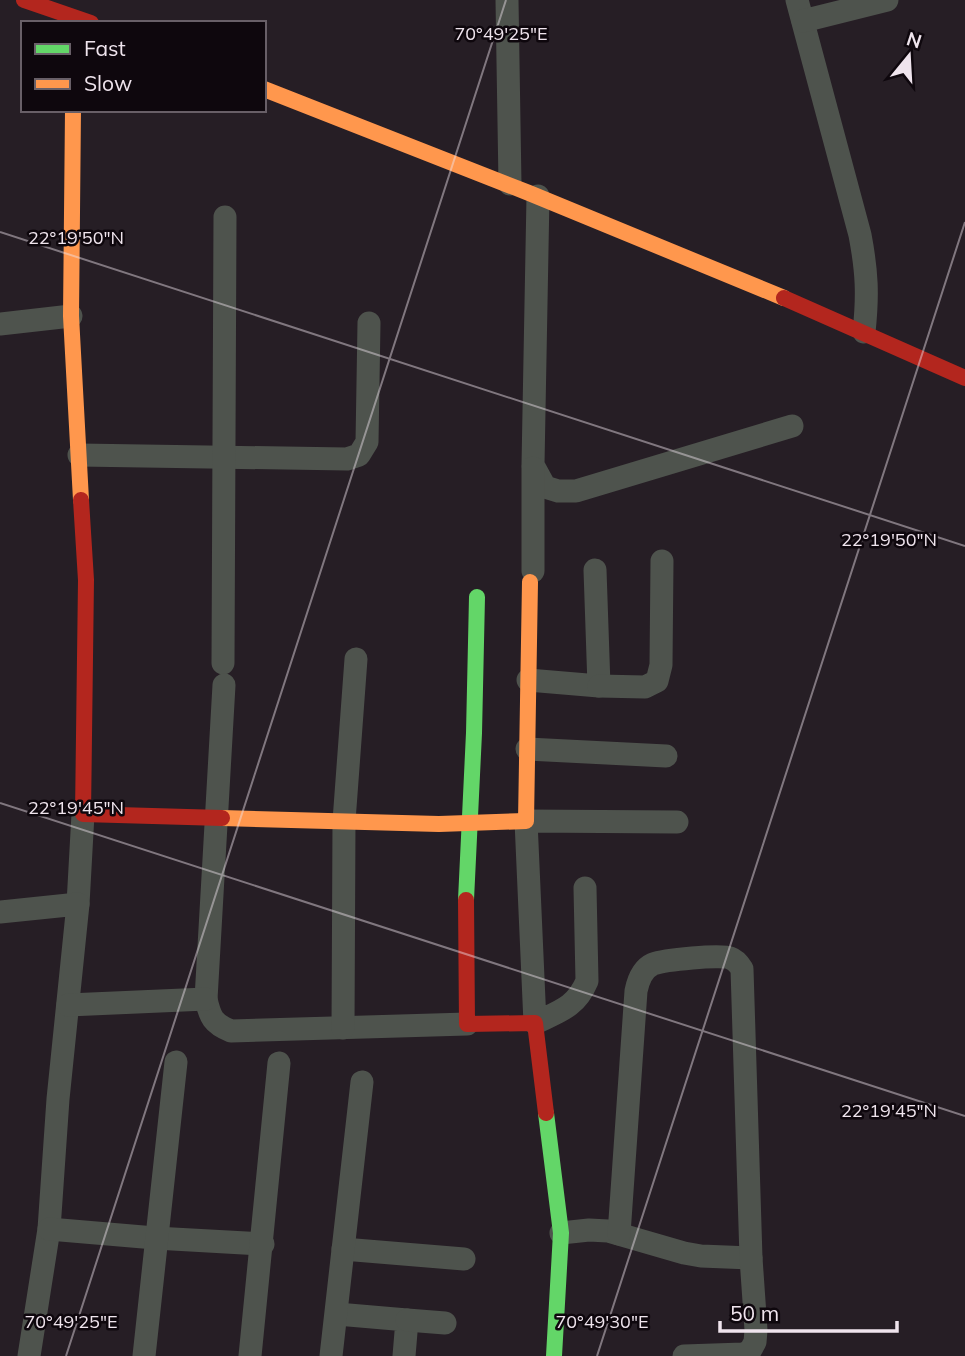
<svg xmlns="http://www.w3.org/2000/svg" width="965" height="1356" font-family="Mulish,sans-serif">
	<style>
		.lines { fill: none; stroke-linecap: round; stroke-linejoin: round }
		.street { stroke: #4e534d; stroke-width: 23 }
		.fast { stroke: #63d668; stroke-width: 16 }
		.slow { stroke: #ff974d; stroke-width: 16 }
		.jam { stroke: #b3261e; stroke-width: 16 }
		.ticks { fill: none; stroke: #efe4ed; stroke-width: 2; stroke-opacity: 0.45 }
		.ticks-label { font-size: 18px; text-anchor: middle; fill: #efe4ed; stroke: #0e070d; stroke-width: 5; stroke-linejoin: round; paint-order: stroke }
	</style>
	<rect width="100%" height="100%" fill="#261e25"/>
	<g class="lines">
		<g class="street">
			<path d="M507 0 510 184"/>
			<path d="M797 0 860 235C867 272 868 295 864 332"/>
			<path d="M803 21 887 0"/>
			<path d="M538 196 533 465 545 487 558 491H576L792 426"/>
			<path d="M0 324 71 316"/>
			<path d="M79 455 347 459 359 455 367 442 369 323"/>
			<path d="M533 468V571"/>
			<path d="M223 663 225 217"/>
			<path d="M528 680 599 686 595 570"/>
			<path d="M224 685 206 999C210 1017 213 1024 231 1031L467 1024"/>
			<path d="M599 686 645 687 657 681 661 665 662 561"/>
			<path d="M527 749 666 756"/>
			<path d="M585 888 587 981C576 1007 560 1011 535 1023L526 821 677 822"/>
			<path d="M78 904 83 814"/>
			<path d="M0 912 78 904 58 1099 49 1229 29 1356"/>
			<path d="M68 1005 206 999"/>
			<path d="M343 1028 344 821 356 659"/>
			<path d="M49 1229 155 1238 263 1244"/>
			<path d="M561 1233 589 1230 608 1231 684 1253 701 1256 751 1258"/>
			<path d="M619 1234 636 991C638 981 642 969 653 964 664 960 721 954 730 958 736 960 739 964 742 969L751 1258 756 1330 755 1342 750 1351 743 1354 684 1356"/>
			<path d="M343 1249 464 1259"/>
			<path d="M337 1314 407 1320 404 1356"/>
			<path d="M407 1320 445 1323"/>
			<path d="M144 1356 176 1062"/>
			<path d="M250 1356 279 1063"/>
			<path d="M331 1356 362 1082"/>
		</g>
		<g class="fast">
			<path d="M466 900 474 733 477 597"/>
			<path d="M546 1113 561 1233 554 1356"/>
		</g>
		<g class="slow">
			<path d="M264 89 529 193 784 298"/>
			<path d="M73 110 71 316 81 500"/>
			<path d="M222 818 439 824 526 821 530 582"/>
		</g>
		<g class="jam">
			<path d="M24 0 91 23"/>
			<path d="M784 298 965 378"/>
			<path d="M81 500 86 580 83 814 222 818"/>
			<path d="M466 900 467 1024 535 1023 546 1113"/>
		</g>
	</g>
	<path class="ticks" d="M0 232 965 546M0 803 965 1116M66 1356 506 0M597 1356 965 222"/>
	<g class="ticks-label">
		<text x="501" y="40">70°49'25"E</text>
		<text x="76" y="244">22°19'50"N</text>
		<text x="889" y="546">22°19'50"N</text>
		<text x="76" y="814">22°19'45"N</text>
		<text x="889" y="1117">22°19'45"N</text>
		<text x="71" y="1328">70°49'25"E</text>
		<text x="602" y="1328">70°49'30"E</text>
	</g>
	<rect x="21" y="21" width="245" height="91" fill="#0e070d" stroke="#685f67" stroke-width="2"/>
	<rect x="35" y="44" width="35" height="10" fill="#63d668" stroke="#685f67" stroke-width="2"/>
	<text x="84" y="56" font-size="21" fill="#efe4ed">Fast</text>
	<rect x="35" y="79" width="35" height="10" fill="#ff974d" stroke="#685f67" stroke-width="2"/>
	<text x="84" y="91" font-size="21" fill="#efe4ed">Slow</text>
	<g transform="translate(909 56) rotate(18)" stroke="#0e070d" stroke-width="5" paint-order="stroke">
	<path d="M0-5L12 26L0 18L-12 26Z" fill="#efe4ed"/>
	<text y="-10" font-size="19" font-weight="bold" text-anchor="middle" fill="#efe4ed">N</text>
	</g>
	<path d="M720 1321v10h177v-10" fill="none" stroke="#efe4ed" stroke-width="3.5"/>
	<text x="730" y="1321" font-size="21" fill="#efe4ed" stroke="#0e070d" stroke-width="5" paint-order="stroke">50 m</text>
</svg>
